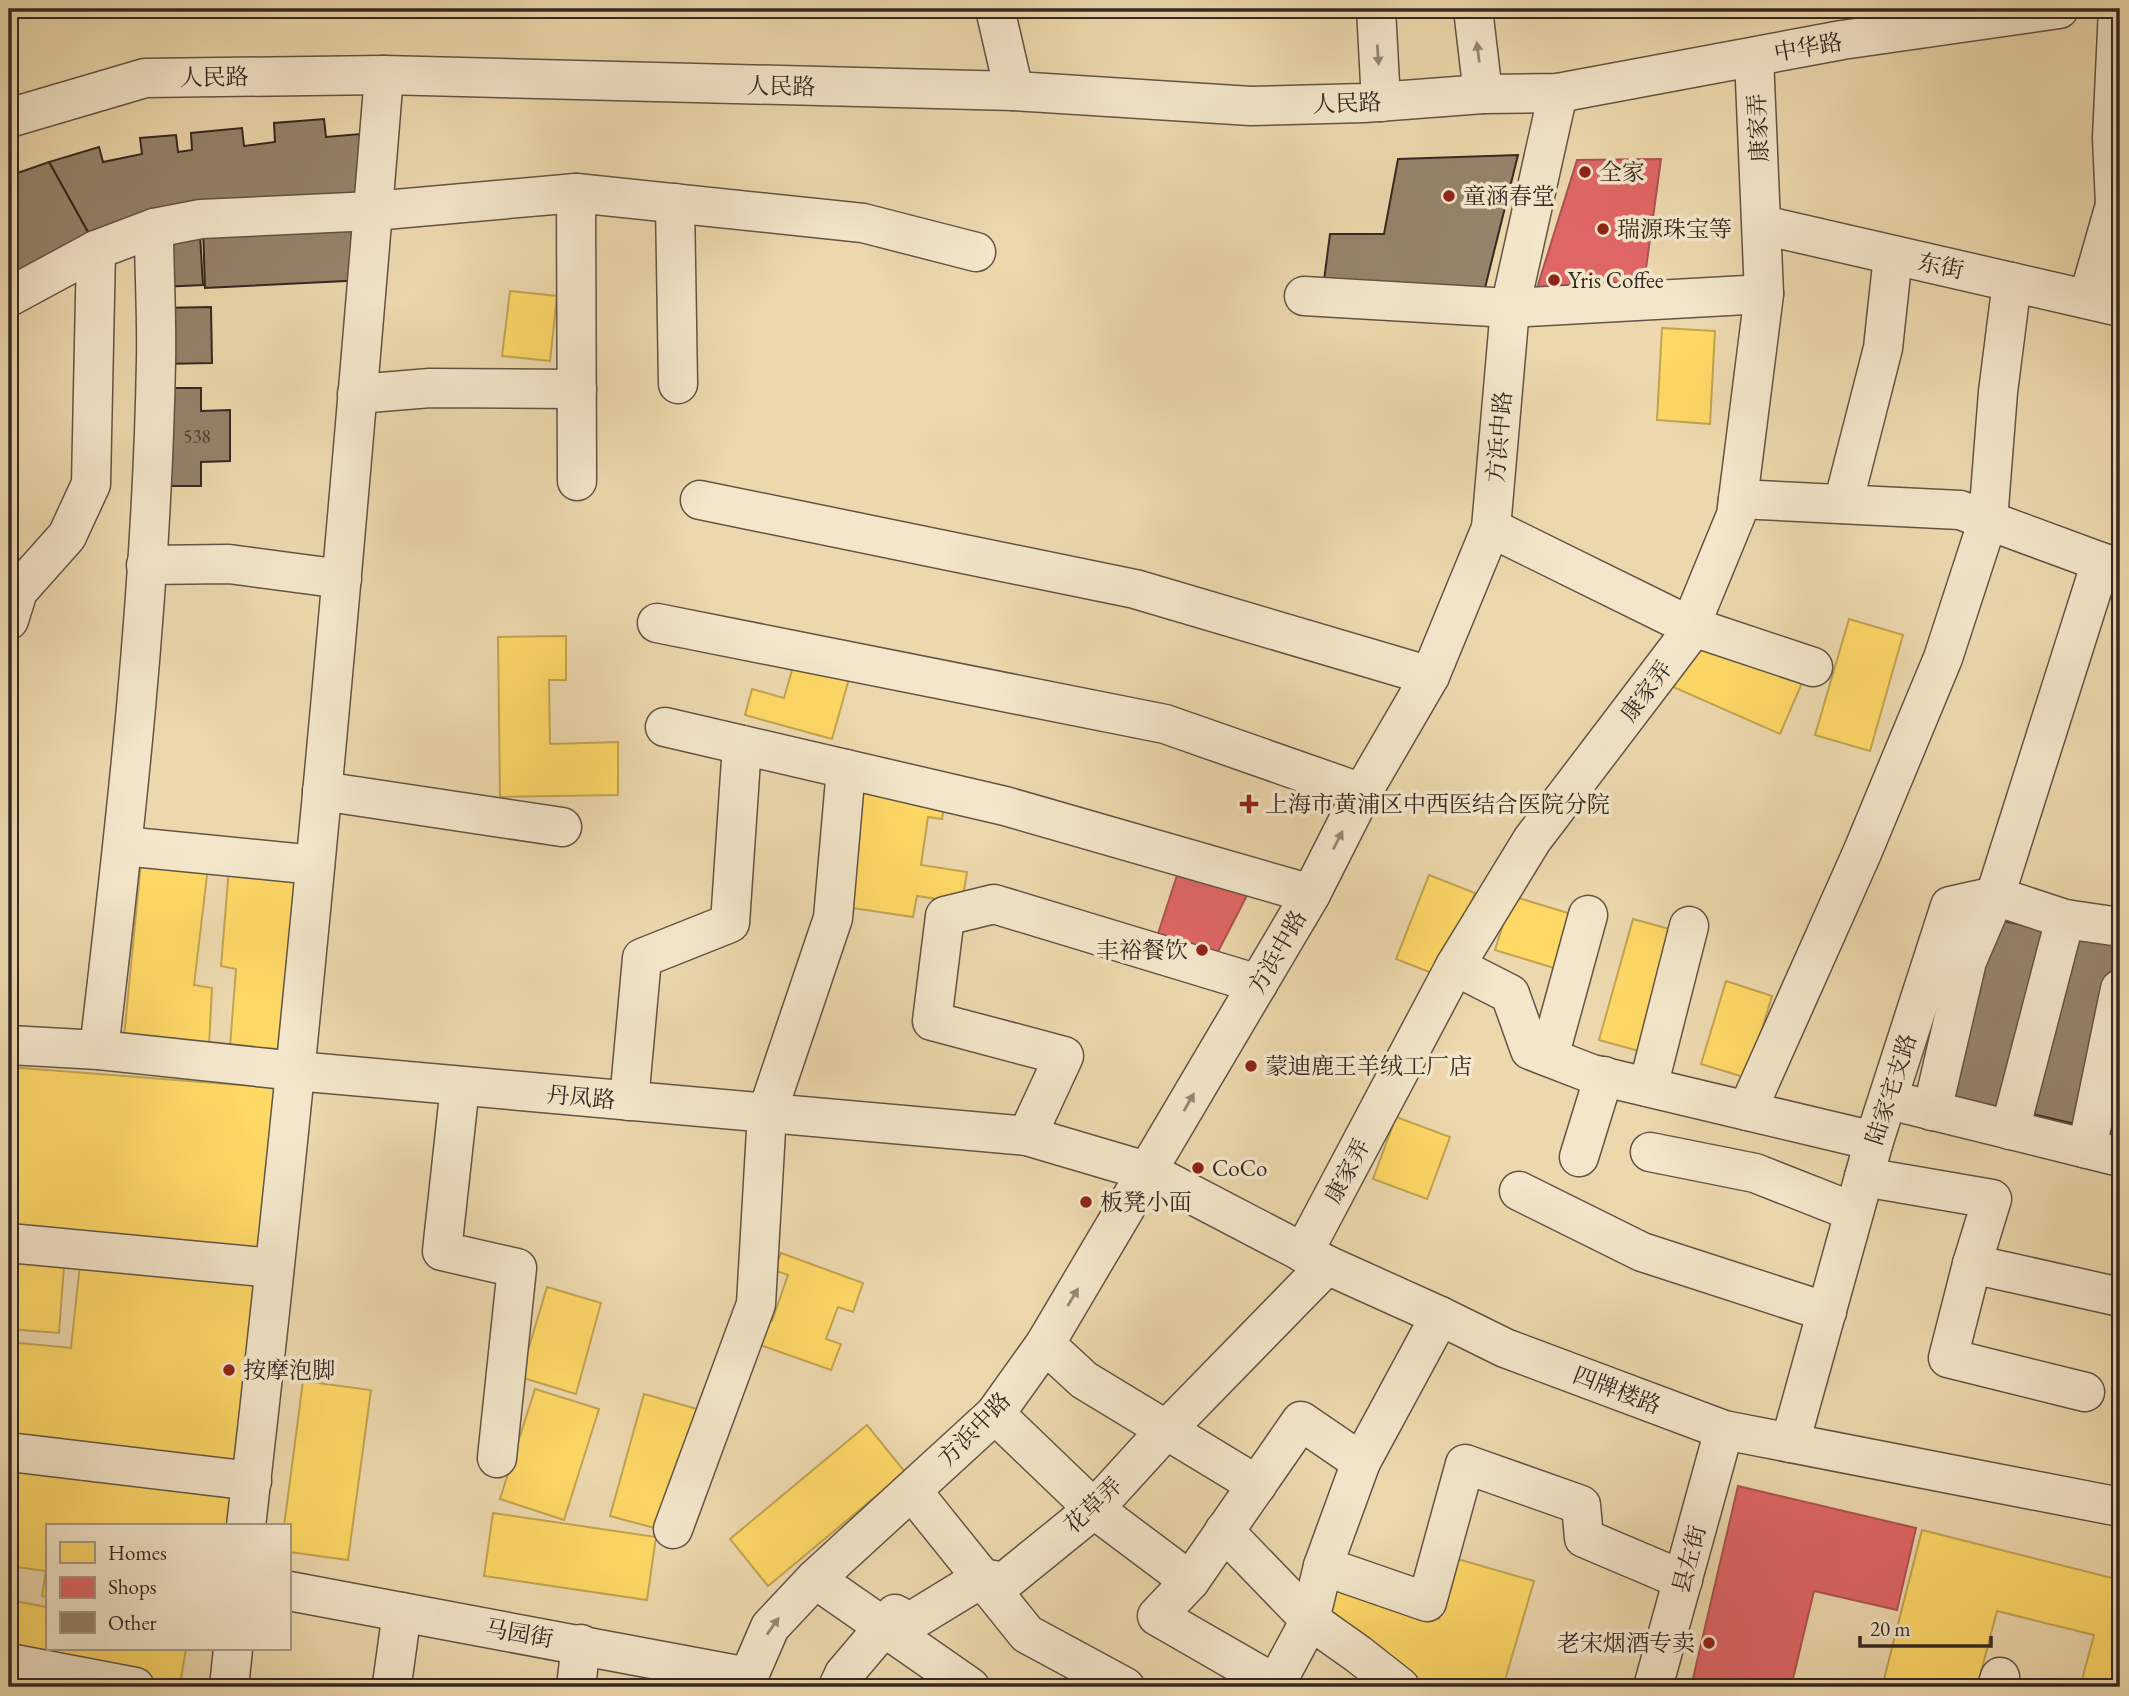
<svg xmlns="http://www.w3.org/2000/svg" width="2129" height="1696" font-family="'EB Garamond','Noto Serif SC',serif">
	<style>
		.homes { fill: #ffd966; stroke: #c2a452; stroke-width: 2 }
		.shops { fill: #e06666; stroke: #ad5352; stroke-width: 2 }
		.building { fill: #95846b; stroke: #352823; stroke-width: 2 }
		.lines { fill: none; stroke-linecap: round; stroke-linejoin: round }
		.minor-casing { stroke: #635446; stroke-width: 41 }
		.minor { stroke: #f3e6ca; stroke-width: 38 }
		.oneway { fill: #948776 }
		.poi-dot { fill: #8f2418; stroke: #f3e6ca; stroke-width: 2.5 }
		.labels { text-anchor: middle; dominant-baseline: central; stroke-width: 7; stroke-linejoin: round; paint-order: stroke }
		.number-label { font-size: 19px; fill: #4d3f35 }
		.street-label { font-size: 23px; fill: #352823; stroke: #f3e6ca }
		.poi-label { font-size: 23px; fill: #352823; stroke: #f3e6ca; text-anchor: start }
	</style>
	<rect width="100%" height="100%" fill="#edd8ad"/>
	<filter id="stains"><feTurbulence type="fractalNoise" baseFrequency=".00286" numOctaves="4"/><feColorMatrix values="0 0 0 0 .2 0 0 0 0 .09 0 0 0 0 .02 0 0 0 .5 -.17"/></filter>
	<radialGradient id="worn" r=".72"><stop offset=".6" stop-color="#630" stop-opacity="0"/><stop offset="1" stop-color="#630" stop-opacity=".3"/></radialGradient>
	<g class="homes">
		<path d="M510 291 557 296 550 361 502 356Z"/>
		<path d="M1662 328 1715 331 1710 424 1657 420Z"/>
		<path d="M1849 619 1903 635 1870 751 1815 735Z"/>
		<path d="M1693 635 1802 683 1780 734 1671 686Z"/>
		<path d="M566 636V680H549L550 744 618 742V795L500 797 498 637Z"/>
		<path d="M854 661 832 739 745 715 752 689 784 698 792 670 760 662Z"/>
		<path d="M861 764 949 778 942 819 928 817 921 865 967 872 962 903 917 896 913 917 839 906Z"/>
		<path d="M141 862 208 867 194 985 212 988 209 1045 124 1037Z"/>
		<path d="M229 868 302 875 279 1049 230 1047 236 969 221 966Z"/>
		<path d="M1429 875 1475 893 1442 977 1396 959Z"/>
		<path d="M1512 896 1571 914 1554 968 1495 950Z"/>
		<path d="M1633 919 1684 933 1650 1054 1599 1040Z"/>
		<path d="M1726 981 1772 996 1747 1078 1701 1064Z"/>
		<path d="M9 1067 278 1088 265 1251 9 1231Z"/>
		<path d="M1396 1117 1450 1137 1427 1199 1373 1179Z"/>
		<path d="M781 1253 863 1283 853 1312 838 1307 826 1339 841 1344 831 1370 749 1341 758 1315 772 1321 788 1275 774 1270Z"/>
		<path d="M9 1262 64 1266 59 1333 9 1329Z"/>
		<path d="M80 1264 256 1283 237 1466 9 1442V1342L71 1348Z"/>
		<path d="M547 1287 601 1303 576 1394 520 1377Z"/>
		<path d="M303 1381 371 1390 348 1560 289 1552V1526H284Z"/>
		<path d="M535 1389 599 1409 564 1520 500 1499Z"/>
		<path d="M644 1394 697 1409 662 1530 610 1516Z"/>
		<path d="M867 1425 905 1472 768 1586 730 1539Z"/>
		<path d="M9 1462 242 1492 237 1526H47V1597L42 1596 46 1571 9 1566Z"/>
		<path d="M493 1513 656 1537 647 1600 484 1576Z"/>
		<path d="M1922 1530 2120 1580V1687H2080L2094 1635 1997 1611 1977 1687H1882Z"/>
		<path d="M1454 1558 1534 1581 1503 1687H1423L1324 1618 1337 1583 1439 1619Z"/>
		<path d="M9 1600 47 1607V1649H186L180 1684 9 1655Z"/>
	</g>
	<g class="shops">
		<path d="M1661 159 1642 298 1533 301 1577 160Z"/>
		<path d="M1183 857 1256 878 1209 969 1152 952Z"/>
		<path d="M1738 1486 1916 1528 1897 1610 1814 1591 1791 1687H1691Z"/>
	</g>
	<g class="building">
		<path d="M324 119 326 137 360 134 366 196 94 243 49 162 99 147 103 162 142 154 140 138 176 135 178 152 192 150 191 133 242 128 244 146 275 142 274 123Z"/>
		<path d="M1518 155 1483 296 1323 288 1330 234H1384L1398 159Z"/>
		<path d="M49 162 94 243 13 278 9 271V176Z"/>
		<path d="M363 220 366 280 205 288 203 227Z"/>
		<path d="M200 235 203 285 161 287 158 237Z"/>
		<path d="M211 307 212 363 160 364 159 308Z"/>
		<path d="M163 388H201V411L230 410V461L201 462V486H164Z"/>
		<path d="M1995 919 2049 931 2006 1111 1953 1098Z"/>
		<path d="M2063 930 2120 943V972L2083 1126 2020 1111Z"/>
	</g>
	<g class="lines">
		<defs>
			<g id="minor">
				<path d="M995 9 1014 91"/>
				<path d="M1376 9 1381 102"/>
				<path d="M1473 9 1483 94"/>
				<path d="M9 118 145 78 384 75 1014 91 1251 106 1364 103 1483 94 1558 93 1842 40 2059 9"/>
				<path d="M576 193 577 481"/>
				<path d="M675 203 678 384"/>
				<path d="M1763 225 2120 307"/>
				<path d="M1304 296 1510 308 1764 294"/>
				<path d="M9 297 96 250 154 228 201 219 373 211 576 193 863 223 976 252"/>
				<path d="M2088 299 2115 205 2112 138 2118 9"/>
				<path d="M357 394 430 388 577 389"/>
				<path d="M1738 499 1960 510 2101 562 2120 568"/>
				<path d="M700 500 1135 589 1430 676"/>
				<path d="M1843 504 1883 348 1893 256"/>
				<path d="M1491 528 1690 626 1813 667"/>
				<path d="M146 565 229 564 342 579"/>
				<path d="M9 620 18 591 67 536 91 484 96 250"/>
				<path d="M657 623 1165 724 1362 793"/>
				<path d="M665 727 1005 806 1311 894"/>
				<path d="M322 791 562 827"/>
				<path d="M123 846 315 865"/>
				<path d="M1455 966 1510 994 1530 1050 1592 1074 1874 1141"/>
				<path d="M9 1045 99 1050 296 1071 1027 1136 1149 1172 1327 1265 1440 1316 1505 1348 1724 1430 2120 1507"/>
				<path d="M99 1050C126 821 152 591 156 360 157 316 154 272 154 228"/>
				<path d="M1549 1057 1588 915"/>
				<path d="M460 1086 442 1251 517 1268 497 1458"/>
				<path d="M1648 1087 1689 926"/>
				<path d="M629 1101 642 958 730 923 742 745"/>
				<path d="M1906 1104 2120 1157"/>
				<path d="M1747 1111 1862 853 1943 658 1988 520 1998 392 2012 282"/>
				<path d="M1932 1111 1967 961 1995 896 2101 562"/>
				<path d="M2010 1130 2065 919"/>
				<path d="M1027 1136 1064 1056 932 1021 945 916 994 904 1258 984"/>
				<path d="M2087 1149 2120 989"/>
				<path d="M1650 1152 1755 1173 1854 1212"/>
				<path d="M1579 1157 1604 1076"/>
				<path d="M1864 1177 1992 1199 1972 1264 1948 1358 2085 1392"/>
				<path d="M1519 1191 1642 1252 1827 1312"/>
				<path d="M9 1243 274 1268"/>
				<path d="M1303 1253 1455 966 1532 840 1685 639 1736 515 1764 294 1754 57"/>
				<path d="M1972 1264 2120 1297"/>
				<path d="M1045 1344 1084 1380 1257 1485"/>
				<path d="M995 1414 1094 1509 1190 1581 1157 1616 1275 1684"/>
				<path d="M1790 1443 1874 1141 1950 906 1995 896 2065 919 2120 927"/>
				<path d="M9 1452 252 1481"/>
				<path d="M912 1491 1027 1634 1125 1687"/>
				<path d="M246 1526C302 1043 345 559 384 75"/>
				<path d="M673 1529 756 1304 767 1113 833 918 846 769"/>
				<path d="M1224 1531 1310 1620 1358 1654 1400 1687"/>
				<path d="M1323 1566 1361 1462 1440 1316"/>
				<path d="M815 1579 970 1687"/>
				<path d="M1190 1581 1301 1421 1361 1462"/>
				<path d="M289 1591 748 1677"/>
				<path d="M9 1663 135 1687"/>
				<path d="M229 1687 233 1649"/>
				<path d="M395 1687 392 1684 402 1612"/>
				<path d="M576 1687 581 1644"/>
				<path d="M744 1687 770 1627 815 1579 995 1414 1045 1344 1311 894 1362 793 1430 676 1491 528 1510 308 1558 93"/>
				<path d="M838 1687 844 1674 895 1614 910 1622 982 1578 1004 1582 1094 1509 1166 1430 1327 1265"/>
				<path d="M1274 1687 1310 1620 1323 1566 1427 1602 1465 1464 1581 1505 1584 1538 1683 1580"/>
				<path d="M1653 1687 1724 1430"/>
				<path d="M1997 1687 2000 1677"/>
			</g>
		</defs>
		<use href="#minor" class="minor-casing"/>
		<use href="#minor" class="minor"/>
	</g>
	<defs><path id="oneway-solid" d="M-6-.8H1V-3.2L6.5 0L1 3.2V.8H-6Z" transform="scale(1.75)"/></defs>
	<g class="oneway">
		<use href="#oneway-solid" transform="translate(1478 52) rotate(-97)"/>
		<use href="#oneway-solid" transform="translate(1378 55) rotate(86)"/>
		<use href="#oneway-solid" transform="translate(1338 840) rotate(-63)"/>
		<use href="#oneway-solid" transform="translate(1189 1102) rotate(-60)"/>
		<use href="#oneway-solid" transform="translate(1073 1297) rotate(-59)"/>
		<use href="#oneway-solid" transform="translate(773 1626) rotate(-55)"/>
	</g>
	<g class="poi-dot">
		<circle cx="1585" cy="172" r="7"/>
		<circle cx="1449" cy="196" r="7"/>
		<circle cx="1603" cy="229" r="7"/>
		<circle cx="1554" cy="280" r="7"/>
		<path d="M1245.5 793.5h7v7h7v7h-7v7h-7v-7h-7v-7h7z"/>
		<circle cx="1202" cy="950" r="7"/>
		<circle cx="1251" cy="1066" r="7"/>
		<circle cx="1198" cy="1168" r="7"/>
		<circle cx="1086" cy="1202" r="7"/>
		<circle cx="229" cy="1370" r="7"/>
		<circle cx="1709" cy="1643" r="7"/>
	</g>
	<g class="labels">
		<g class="number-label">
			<text x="197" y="436">538</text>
		</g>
		<g class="street-label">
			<text transform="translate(1808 47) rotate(-10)">中华路</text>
			<text transform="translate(214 77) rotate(-1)">人民路</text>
			<text transform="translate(781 86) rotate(1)">人民路</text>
			<text transform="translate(1347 103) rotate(-2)">人民路</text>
			<text transform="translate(1758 128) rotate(-93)">康家弄</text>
			<text transform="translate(1941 266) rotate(12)">东街</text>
			<text transform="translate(1499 437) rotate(-85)">方浜中路</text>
			<text transform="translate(1646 691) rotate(-53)">康家弄</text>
			<text transform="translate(1277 952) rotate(-60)">方浜中路</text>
			<text transform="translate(1891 1089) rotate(-72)">陆家宅支路</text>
			<text transform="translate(581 1097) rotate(5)">丹凤路</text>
			<text transform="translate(1347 1171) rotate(-62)">康家弄</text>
			<text transform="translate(1617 1390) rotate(21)">四牌楼路</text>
			<text transform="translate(974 1429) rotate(-46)">方浜中路</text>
			<text transform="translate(1093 1505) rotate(-43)">花草弄</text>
			<text transform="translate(1689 1559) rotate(-75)">县左街</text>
			<text transform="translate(519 1633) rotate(10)">马园街</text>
		</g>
		<g class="poi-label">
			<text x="1599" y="172">全家</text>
			<text x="1463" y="196">童涵春堂</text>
			<text x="1617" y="229">瑞源珠宝等</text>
			<text x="1568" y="280">Yris Coffee</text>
			<text x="1265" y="804">上海市黄浦区中西医结合医院分院</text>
			<text x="1188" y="950" text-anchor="end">丰裕餐饮</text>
			<text x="1265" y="1066">蒙迪鹿王羊绒工厂店</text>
			<text x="1212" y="1168">CoCo</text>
			<text x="1100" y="1202">板凳小面</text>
			<text x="243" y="1370">按摩泡脚</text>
			<text x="1695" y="1643" text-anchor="end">老宋烟酒专卖</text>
		</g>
	</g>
	<rect width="2129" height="1696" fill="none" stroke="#edd8ad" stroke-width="35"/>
	<rect x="10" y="10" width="2108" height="1675" fill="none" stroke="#352823" stroke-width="3.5"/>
	<rect x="18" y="18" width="2094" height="1661" fill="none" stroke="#352823" stroke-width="2"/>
	<rect x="46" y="1524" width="245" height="126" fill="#f3e6ca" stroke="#a79a87" stroke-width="2"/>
	<rect x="60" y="1542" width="35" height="21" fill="#ffd966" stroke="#a79a87" stroke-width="2"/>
	<text x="108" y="1560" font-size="21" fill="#352823">Homes</text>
	<rect x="60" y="1577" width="35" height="21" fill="#e06666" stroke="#a79a87" stroke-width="2"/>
	<text x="108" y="1594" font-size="21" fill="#352823">Shops</text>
	<rect x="60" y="1612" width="35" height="21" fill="#95846b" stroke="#a79a87" stroke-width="2"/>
	<text x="108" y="1630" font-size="21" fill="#352823">Other</text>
	<path d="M1860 1636v10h131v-10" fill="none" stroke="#352823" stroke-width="3.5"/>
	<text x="1870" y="1636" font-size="21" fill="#352823" stroke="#f3e6ca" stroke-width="5" paint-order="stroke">20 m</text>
	<rect width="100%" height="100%" filter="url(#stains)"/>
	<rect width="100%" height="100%" fill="url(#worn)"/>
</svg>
